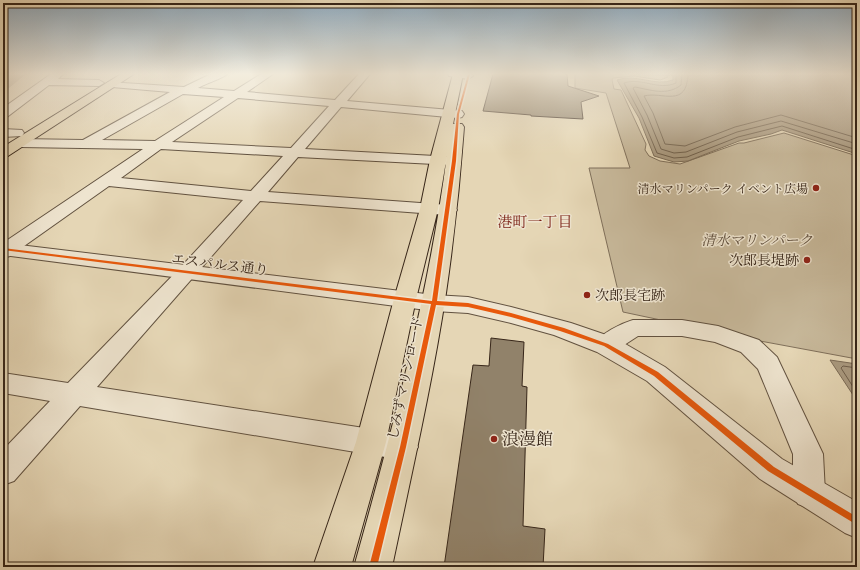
<svg xmlns="http://www.w3.org/2000/svg" width="860" height="570" font-family="'Libre Caslon Text','Noto Serif JP',serif">
	<style>
		.green { fill: #c7b89a; stroke: #7f6f5a }
		.water { fill: #aa9a80; stroke: #7c6c57 }
		.lines { fill: none; stroke-linecap: round; stroke-linejoin: round }
		.shore { stroke: #70604c; stroke-width: 1 }
		.river { fill: #aa9a80; fill-rule: evenodd }
		.building { fill: #91826a; stroke: #372619 }
		.minor-casing { stroke: #625240; stroke-width: 2 }
		.tertiary-casing { stroke: #625240; stroke-width: 2 }
		.primary-casing { stroke: #372619; stroke-width: 2 }
		.trunk-casing { stroke: #372619; stroke-width: 2 }
		.minor { fill: #eee4cf; fill-rule: evenodd }
		.tertiary { fill: #eee4cf; fill-rule: evenodd }
		.primary { fill: #e5d6b5; fill-rule: evenodd }
		.trunk { fill: #e5d6b5; fill-rule: evenodd }
		.cycleway-casing { stroke: #eee4cf; stroke-width: 3 }
		.cycleway { fill: #e8590c; fill-rule: evenodd }
		.poi-dot { fill: #8f2418; stroke: #eee4cf; stroke-width: 1.5 }
		.labels { text-anchor: middle; dominant-baseline: central; stroke-width: 3; stroke-linejoin: round; paint-order: stroke }
		.far-poi-label { font-size: 12px; fill: #372619; stroke: #eee4cf; text-anchor: end }
		.park-label { font-size: 14px; font-style: italic; fill: #5b4a39; stroke: #eee4cf }
		.poi-label { font-size: 14px; fill: #372619; stroke: #eee4cf; text-anchor: end }
		.street-label { font-size: 14px; fill: #372619; stroke: #eee4cf }
		.neighbourhood-label { font-size: 15px; fill: #7a1f14; stroke: #eee4cf }
		.near-poi-label { font-size: 17px; fill: #372619; stroke: #eee4cf; text-anchor: start }
	</style>
	<rect width="100%" height="100%" fill="#e5d6b5"/>
	<filter id="stains"><feTurbulence type="fractalNoise" baseFrequency=".005" numOctaves="4"/><feColorMatrix values="0 0 0 0 .2 0 0 0 0 .09 0 0 0 0 .02 0 0 0 .5 -.17"/></filter>
	<radialGradient id="worn" r=".72"><stop offset=".6" stop-color="#630" stop-opacity="0"/><stop offset="1" stop-color="#630" stop-opacity=".3"/></radialGradient>
	<path class="green" d="M575 74 670 75H666L668 77 660 80 634 76 613 78 612 80 614 89 621 90 646 144 645 150 649 156 660 161 680 164 739 143H744L784 133 857 156V359L760 341 623 312 589 168H630L606 93 575 88Z"/>
	<g class="water">
		<path d="M670 74H857V154L782 130 771 134 739 141 688 161 674 162 654 156 639 118 617 80C636 73 655 87 673 80V76Z"/>
		<path d="M830 360 857 364V401Z"/>
	</g>
	<g class="lines">
		<g class="shore">
			<path d="M676 74V83C658 91 642 77 624 83L642 117 657 153 674 158 687 157 738 137 782 126 857 150"/>
			<path d="M682 74 681 85C667 96 651 90 635 87L633 88 647 115 661 149 674 153 686 152 737 132 781 121 857 144"/>
			<path d="M688 74C687 109 662 91 644 96L653 113 665 144 685 146 735 127 781 115 857 138"/>
			<path d="M857 368 843 366 841 368 857 393"/>
		</g>
		<path class="river" d="M7 74H26L9 88 3 89V77Z"/>
	</g>
	<g class="building">
		<path d="M493 74H567L568 86 599 96 581 102 583 119 531 116V115L483 111Z"/>
		<path d="M491 338 524 342 522 386 527 387 523 526 545 529 543 567H444L473 365 489 366Z"/>
	</g>
	<g class="lines">
		<defs>
			<g id="minor">
				<path d="M51 74H63L58 79 99 80 104 83 99 86 49 85 7 117 3 118V108Z"/>
				<path d="M211 74H227C223 78 205 84 198 88L234 91 261 74H273L247 92 335 100 359 74H370L347 101 462 111 464 114 462 117 458 118 341 107 305 149 454 157 459 158 461 161 459 164 454 165 298 157 268 192 448 205 454 206 457 210 454 214 448 215 260 201 97 387 403 434 413 438 418 447 413 456 403 460 80 406 14 481 3 485V450L50 401 3 393V373L68 383 180 268 243 200 109 186 10 256 3 258V243L143 149 20 147 15 146 13 143 15 140 20 139 83 140 170 92 112 87 108 86 107 84 108 82 184 87ZM183 94 224 97 155 141 102 140ZM238 98 329 106 291 148 172 142ZM161 149 283 156 251 191 121 178Z"/>
				<path d="M448 74H472L473 76 468 79 449 76Z"/>
				<path d="M3 129 22 130 24 133 22 136 3 137Z"/>
				<path d="M633 320H682L718 326 759 340 777 357 823 454 825 493 820 504 809 508 798 504 793 493V454L758 369 741 352 715 342 682 336H638L615 351 606 354 597 351 594 345C601 333 620 324 633 320Z"/>
			</g>
			<path id="tertiary" d="M3 243 434 295 468 297 511 307 571 323 615 338 665 367 782 459 857 502V538L845 533 760 479 647 381 597 352 554 335 511 323 468 313 434 311 3 255Z"/>
			<path id="primary" d="M121 74H134L8 156 3 157V147Z"/>
			<path id="trunk" d="M453 74H463L453 124H462L464 127C460 183 454 238 446 293 432 385 411 476 392 567H354C392 431 429 295 447 155L438 209 416 299 386 442 351 567H313L356 442 394 299 420 209 430 160Z"/>
		</defs>
		<use href="#minor" class="minor-casing"/>
		<use href="#tertiary" class="tertiary-casing"/>
		<use href="#primary" class="primary-casing"/>
		<use href="#trunk" class="trunk-casing"/>
		<use href="#minor" class="minor"/>
		<use href="#tertiary" class="tertiary"/>
		<use href="#primary" class="primary"/>
		<use href="#trunk" class="trunk"/>
		<defs>
			<path id="cycleway" d="M468 74H470L459 114 456 161 437 301 468 303 511 313 564 328 608 344 658 372 774 467 857 517V525L768 471 654 376 604 346 560 331 511 317 468 307 436 305 406 447 377 567H369L400 447 431 304 3 250V248L432 301 452 161 457 114Z"/>
		</defs>
		<use href="#cycleway" class="cycleway-casing"/>
		<use href="#cycleway" class="cycleway"/>
	</g>
	<linearGradient id="sky" x2="0" y2="1"><stop stop-color="#8faabe"/><stop offset="0.48" stop-color="#f3edde"/><stop offset="1" stop-color="#f3edde" stop-opacity="0"/></linearGradient>
	<rect width="860" height="154" fill="url(#sky)"/>
	<g class="poi-dot">
		<circle cx="816" cy="188" r="4"/>
		<circle cx="807" cy="260" r="4"/>
		<circle cx="587" cy="295" r="4"/>
		<circle cx="494" cy="439" r="4"/>
	</g>
	<g class="labels">
		<g class="far-poi-label">
			<text x="808" y="188">清水マリンパーク イベント広場</text>
		</g>
		<g class="park-label">
			<text x="757" y="240">清水マリンパーク</text>
		</g>
		<g class="poi-label">
			<text x="799" y="260">次郎長堤跡</text>
			<text x="595" y="295" text-anchor="start">次郎長宅跡</text>
		</g>
		<g class="street-label">
			<text transform="translate(220 264) rotate(7)">エスパルス通り</text>
			<text transform="translate(405 378) rotate(-78)">しみずマリンロード</text>
		</g>
		<g class="neighbourhood-label">
			<text x="535" y="221">港町一丁目</text>
		</g>
		<g class="near-poi-label">
			<text x="502" y="439">浪漫館</text>
		</g>
	</g>
	<rect width="860" height="570" fill="none" stroke="#e5d6b5" stroke-width="16"/>
	<rect x="4" y="4" width="852" height="562" fill="none" stroke="#372619" stroke-width="2"/>
	<rect x="8" y="8" width="844" height="554" fill="none" stroke="#372619"/>
	<rect width="100%" height="100%" filter="url(#stains)"/>
	<rect width="100%" height="100%" fill="url(#worn)"/>
</svg>
